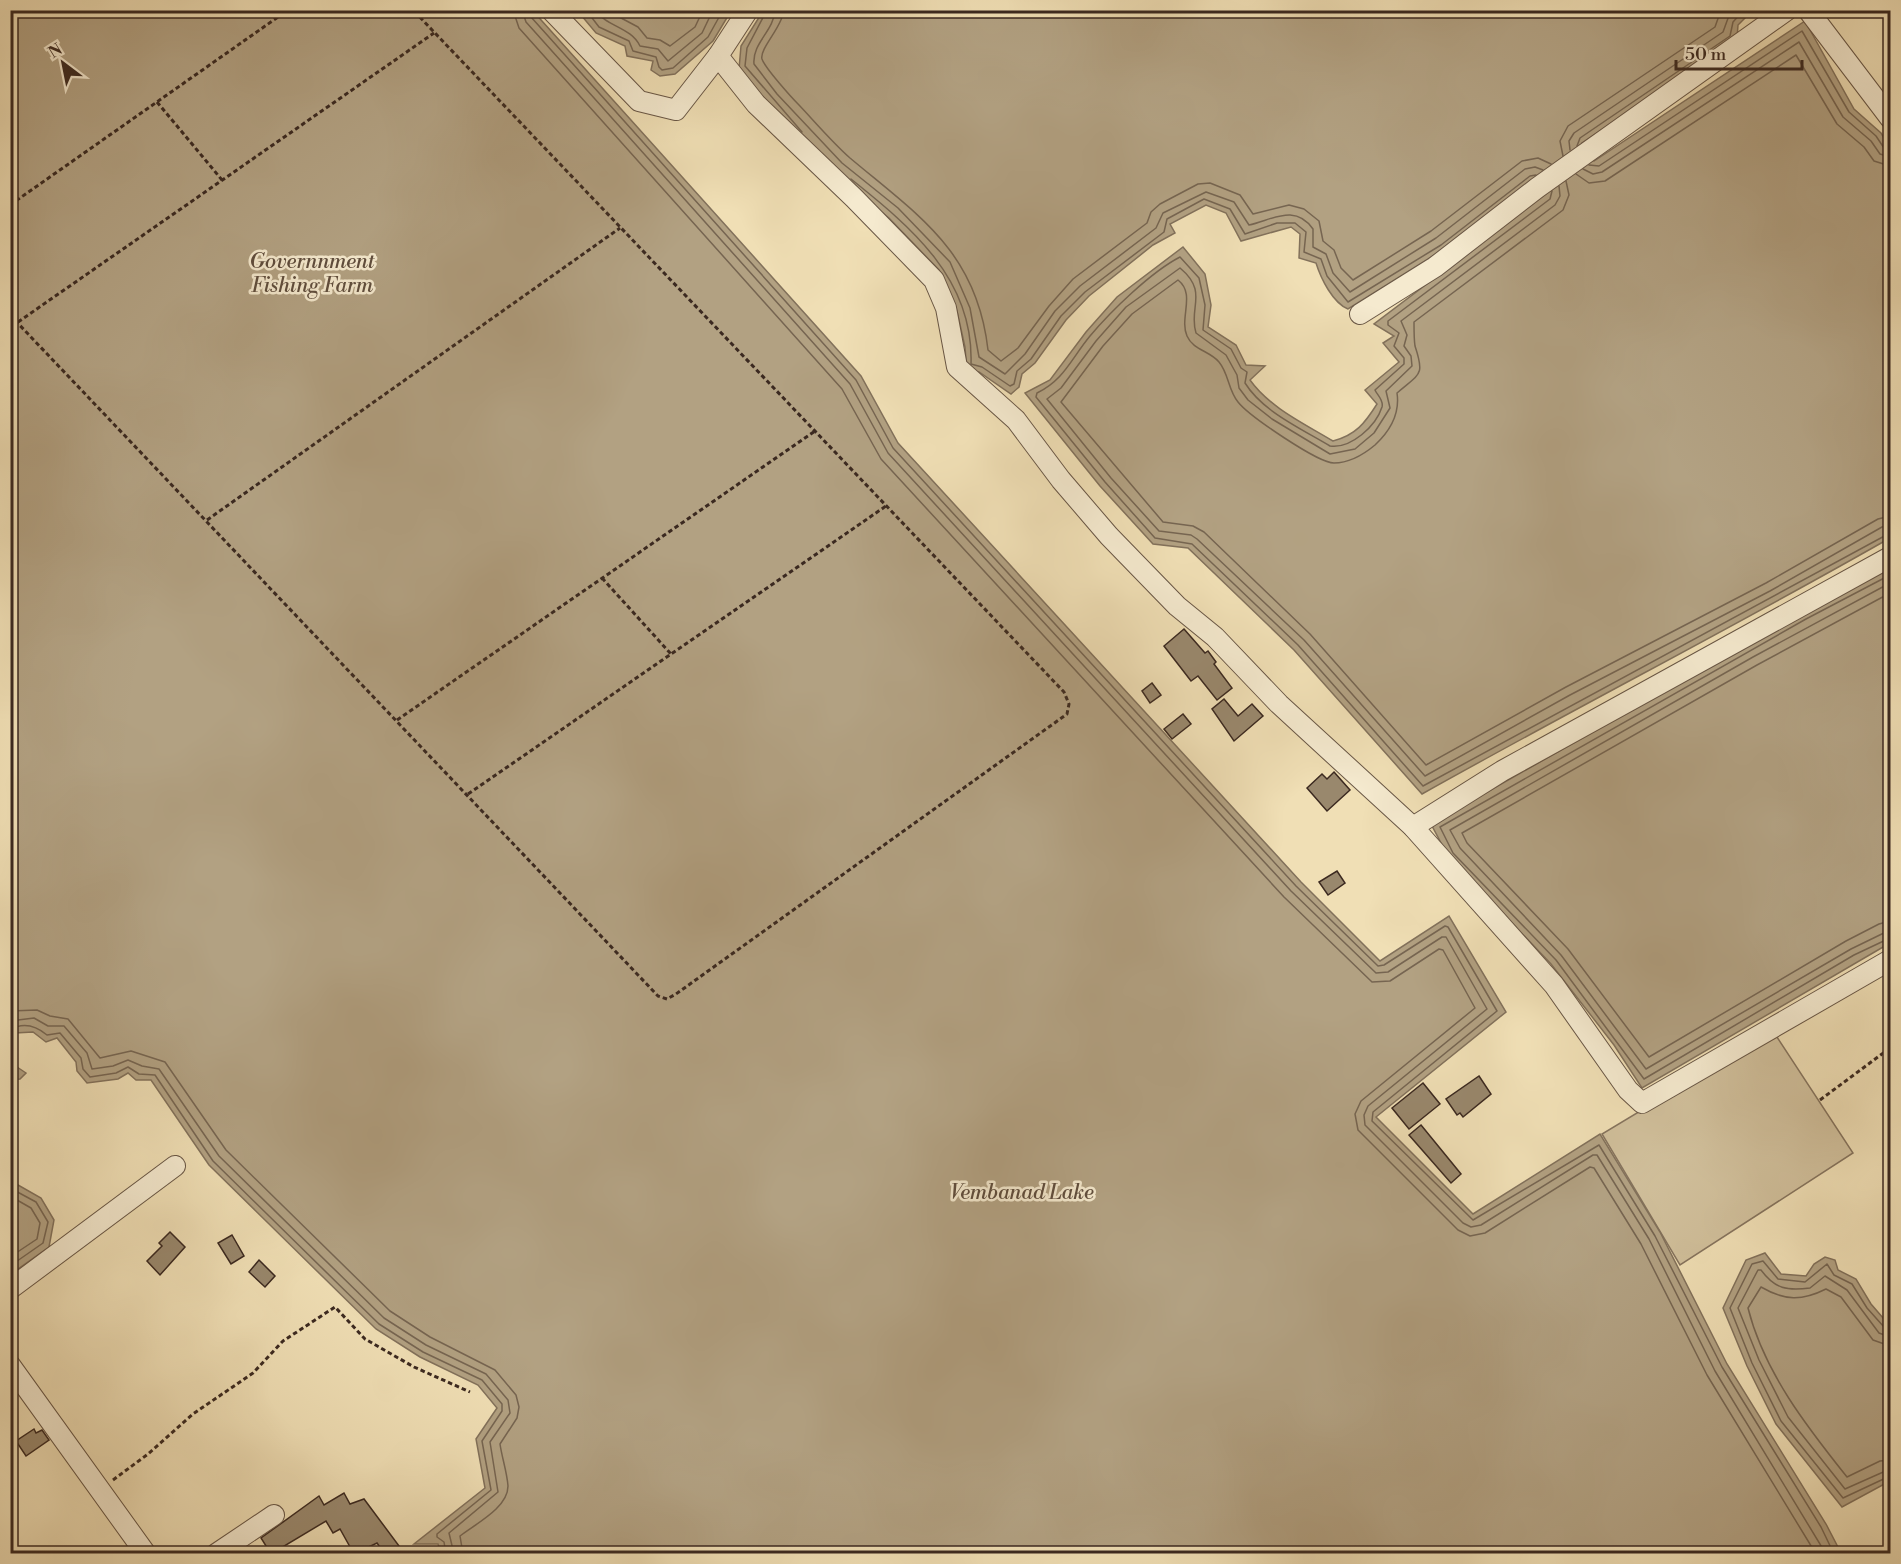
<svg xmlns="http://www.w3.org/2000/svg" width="1901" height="1564" font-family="'Libre Bodoni',serif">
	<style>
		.green { fill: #d1c09c; stroke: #86745e; stroke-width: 1.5 }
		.water { fill: #b2a182; stroke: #82715b; stroke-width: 1.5 }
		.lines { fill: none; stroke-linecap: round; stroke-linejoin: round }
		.shore { stroke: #766551; stroke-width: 1.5 }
		.building { fill: #99886d; stroke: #3b2920; stroke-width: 1.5 }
		.minor-casing { stroke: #685645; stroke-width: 22 }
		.path { stroke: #3b2920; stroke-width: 3; stroke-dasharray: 4.5 3; stroke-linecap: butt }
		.minor { stroke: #f5eacf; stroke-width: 20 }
		.labels { text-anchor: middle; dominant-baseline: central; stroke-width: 5; stroke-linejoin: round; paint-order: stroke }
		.water-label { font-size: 21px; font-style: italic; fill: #5f4d3d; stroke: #f5eacf }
	</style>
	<rect width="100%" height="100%" fill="#f0dfb5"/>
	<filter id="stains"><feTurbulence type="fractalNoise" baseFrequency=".00333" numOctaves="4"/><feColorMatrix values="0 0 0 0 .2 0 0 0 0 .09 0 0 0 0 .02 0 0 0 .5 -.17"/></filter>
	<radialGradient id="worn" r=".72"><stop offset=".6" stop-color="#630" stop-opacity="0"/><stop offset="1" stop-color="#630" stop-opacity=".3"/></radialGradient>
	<path class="green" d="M1773 1031 1853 1153 1680 1265 1602 1134Z"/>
	<g class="water">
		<path d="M11 10 533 11 861 376 898 443 1301 882 1380 961 1449 916 1506 1012 1376 1117 1473 1214 1600 1134 1660 1232 1727 1364 1826 1524 1841 1553 441 1554 438 1544H414L485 1488 476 1439 497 1408 478 1385 420 1357 376 1329 209 1165 151 1080H136L128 1073 118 1079 87 1083 77 1071 76 1062 57 1038 46 1042 33 1032 15 1033 11 1063 26 1073 20 1079 11 1080Z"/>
		<path d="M565 11H731L713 41 675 74 660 76 651 70 653 61 627 56 625 46 596 33 581 15 568 16Z"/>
		<path d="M763 11H1752L1738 25 1737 39 1582 143 1594 161 1805 21 1854 109 1881 133 1890 148V538C1736 626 1577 707 1422 794L1294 650 1188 548 1153 544 1100 486 1025 393 1050 380 1086 332 1117 297 1183 247 1205 274 1211 305 1208 327 1236 345 1246 365 1265 366 1250 380C1270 408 1305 424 1333 441 1356 435 1365 423 1377 404L1365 390 1399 362 1383 343 1394 336 1374 324 1547 193 1534 180 1444 249 1348 309C1333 303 1321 279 1316 263L1299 258 1300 234 1291 227 1241 241 1226 213 1206 205 1170 224 1175 233 1153 245 1089 296 1066 320 1035 363 1022 374 1019 387 1011 394 979 372 965 371 963 365 966 360 965 347 957 311 939 270 889 218 833 173 767 103 739 69 741 46Z"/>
		<path d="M1890 568V943L1642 1088 1614 1045 1551 964 1448 856 1431 824 1679 683Z"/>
		<path d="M11 1181 41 1198 54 1220 49 1247 11 1274Z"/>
		<path d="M1765 1253 1781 1274 1806 1276 1814 1264 1825 1257 1835 1260 1838 1270 1856 1279 1871 1304 1890 1326V1481L1842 1507 1776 1424 1747 1366 1723 1308 1746 1260Z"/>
	</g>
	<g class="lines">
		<g class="shore">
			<path d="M513 10 519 28 842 389 881 459 1284 897 1372 982 1390 981 1439 949 1443 950 1475 1008 1361 1101 1355 1114 1358 1130 1458 1230 1470 1236 1485 1233 1590 1167 1594 1168 1641 1244 1707 1375 1816 1554"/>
			<path d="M522 10 526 22 850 384 888 453 1291 891 1376 973 1388 972 1442 937H1446L1487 1009 1368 1106 1364 1115 1365 1125 1463 1223 1471 1227 1481 1225 1593 1155H1597L1649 1239 1715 1371 1826 1554"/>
			<path d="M529 10 531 17 856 380 893 448 1296 886 1378 966 1384 965 1445 926 1448 927 1497 1011 1373 1112 1372 1121 1473 1220 1599 1145 1655 1236 1722 1367 1821 1527 1834 1554"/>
			<path d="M586 10 599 27 629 41 633 51 656 57 659 67 662 70 673 68 708 37 723 10"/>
			<path d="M595 10C607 27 631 27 640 46L658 49 668 61 702 33 713 10"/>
			<path d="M606 10 638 27 647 38 660 40 670 46 695 27 703 10"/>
			<path d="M767 10 747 48 745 66 802 132"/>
			<path d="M775 10C774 31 752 43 754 64L777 94 842 163 898 208 950 262 970 308 979 357 1005 374 1025 354 1055 311 1080 286 1156 228 1163 213 1206 192 1234 202 1249 225C1272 220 1295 203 1313 229V247L1326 254 1333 273 1350 292 1436 238 1525 169 1535 167 1543 170"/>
			<path d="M784 10C783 26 759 49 762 59 765 68 792 98 799 105 816 123 832 142 850 158 919 216 977 252 988 350L1001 361 1018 348 1049 306 1073 279 1147 223 1151 212 1160 204 1198 184 1210 183 1240 195 1253 214 1289 205 1304 209 1319 221 1323 241 1334 250 1341 268 1353 280 1431 231 1522 161 1538 158 1551 164"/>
			<path d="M1577 146 1580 138 1730 36 1733 22 1744 10"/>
			<path d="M1570 150 1569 141 1574 133 1723 32 1731 10"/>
			<path d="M1563 156 1560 141 1568 126 1715 27 1721 10"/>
			<path d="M1589 165 1599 166 1802 31 1849 112 1876 136 1884 148 1890 150"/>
			<path d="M1583 169 1593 174 1602 172 1799 42 1843 117 1871 141 1880 154 1890 157"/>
			<path d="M1576 174 1589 183 1605 181 1796 55 1837 124 1864 147 1874 161 1890 166"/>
			<path d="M851 179C911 227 974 279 971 364L982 367 1010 386 1014 384 1017 371 1031 359 1061 316 1085 292 1164 232 1167 219 1204 199 1230 209 1245 234 1277 223H1295L1306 232 1304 252 1321 259 1327 276 1348 302 1441 245 1530 176 1536 175"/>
			<path d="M1566 181 1569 195 1563 210 1414 322C1414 328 1414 340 1415 346 1425 376 1420 373 1397 393 1400 413 1390 431 1375 445 1363 455 1350 463 1334 463 1318 463 1249 416 1238 402 1228 390 1229 374 1219 362 1210 351 1193 350 1187 336 1179 318 1196 294 1178 280L1132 314 1103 346 1061 402 1163 522 1193 526 1204 532 1310 634 1426 765 1566 687 1766 583 1878 519 1890 516"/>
			<path d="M1559 186 1560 196 1555 205 1401 321 1407 335 1404 346 1411 356 1412 366 1386 391 1390 408 1374 433 1355 449 1330 454 1272 419 1248 400 1239 388 1237 375 1226 355 1196 333C1188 308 1209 292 1180 268L1126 307 1096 341 1061 388 1047 399 1111 478 1159 531 1191 535 1197 539 1304 640 1425 776 1570 695 1770 591 1882 527 1890 525"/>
			<path d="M1552 191 1550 199 1388 321V325L1399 333 1394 346 1404 358V364L1375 390C1377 395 1384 400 1382 407 1376 426 1351 449 1330 446 1302 429 1263 412 1245 383L1247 372 1241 368 1231 349 1203 330 1205 305 1199 278 1180 257C1151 272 1111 311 1090 336 1071 359 1064 380 1037 393L1036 397 1105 482 1155 538 1192 544 1298 645 1423 786 1890 533"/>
			<path d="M1890 575 1806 619 1440 827 1453 853 1556 960 1644 1079 1854 955 1890 938"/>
			<path d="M1890 583 1753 657 1450 830 1460 848 1561 955 1646 1069 1851 949 1890 930"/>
			<path d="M1890 593 1757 665 1462 833 1467 843 1568 949 1649 1057 1846 941 1879 924 1890 921"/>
			<path d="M10 1011 37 1010 50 1016 68 1019 100 1058 131 1051 165 1062 226 1150 390 1311 430 1337 495 1370 516 1395 519 1407 517 1418 500 1444C502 1458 507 1472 508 1486 508 1508 475 1524 460 1536L463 1554"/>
			<path d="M10 1021 34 1018 48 1026H64L87 1053 92 1069 113 1066 128 1060 142 1066 159 1069 219 1156 384 1318 426 1345 486 1374 508 1400 510 1413 490 1442 498 1492 449 1533 454 1554"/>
			<path d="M10 1030C23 1022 36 1026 47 1035L60 1033 81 1058 83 1069 90 1077 116 1073 128 1067 139 1074 155 1075 213 1161 379 1324 423 1352 482 1380 502 1404V1411L482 1441 491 1490 437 1534V1537L444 1542 446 1554"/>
			<path d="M10 1188 36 1202 48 1222 43 1243 10 1266"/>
			<path d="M10 1196 31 1208 40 1223 37 1239 10 1257"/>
			<path d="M1890 1329 1884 1327 1867 1308 1852 1284 1834 1275 1827 1264 1805 1282 1778 1279 1763 1261 1752 1264 1730 1308 1752 1363 1781 1421 1843 1498 1890 1476"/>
			<path d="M1890 1337 1879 1333 1847 1290 1825 1276 1810 1288C1787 1291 1775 1289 1761 1270H1758L1738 1308 1759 1360 1788 1417 1845 1489 1890 1469"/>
			<path d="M1890 1346 1873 1340 1841 1297 1826 1289C1802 1301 1785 1301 1761 1287L1748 1308C1764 1372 1807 1427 1847 1477L1880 1461 1890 1460"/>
		</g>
	</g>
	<g class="building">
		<path d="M1184 629 1205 653 1208 651 1216 662 1214 664 1232 688 1217 700 1198 676 1191 681 1164 646Z"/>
		<path d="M1152 683 1161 695 1150 703 1142 691Z"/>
		<path d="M1224 699 1238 716 1252 704 1263 716 1234 741 1212 709Z"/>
		<path d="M1183 714 1191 724 1172 739 1164 729Z"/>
		<path d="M1334 772 1350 790 1327 811 1307 788 1322 774 1327 779Z"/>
		<path d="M1337 871 1345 883 1328 895 1319 882Z"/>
		<path d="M1479 1076 1491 1094 1463 1117 1460 1113 1457 1115 1446 1099Z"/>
		<path d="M1423 1083 1440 1104 1409 1129 1392 1108Z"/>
		<path d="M1421 1125 1461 1174 1451 1183 1409 1135Z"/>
		<path d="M170 1232 185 1247 160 1275 147 1261 162 1246 159 1243Z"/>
		<path d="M232 1235 244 1256 231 1264 218 1243Z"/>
		<path d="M259 1260 275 1276 265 1287 249 1272Z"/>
		<path d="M34 1429 36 1433 42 1430 49 1440 26 1456 16 1441Z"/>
		<path d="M344 1493 350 1504 364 1499 405 1554H385L377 1543 354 1554 340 1529 333 1533 326 1521 271 1554 261 1538 319 1496 324 1505Z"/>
	</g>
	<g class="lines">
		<defs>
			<g id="minor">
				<path d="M551 10 639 101 676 110 718 56"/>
				<path d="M748 10 718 56 756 104 854 198 934 280 946 308 957 367 1016 420 1061 480 1109 536 1177 606 1215 637 1279 704 1413 827 1554 985 1628 1090 1642 1103 1890 960"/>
				<path d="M1808 10 1890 118"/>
				<path d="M1360 314 1435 267 1537 188 1787 10"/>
				<path d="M1413 827 1502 771 1890 557"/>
				<path d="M10 1289 175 1166"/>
				<path d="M10 1365 146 1554"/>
				<path d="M216 1554 274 1515"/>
			</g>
		</defs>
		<use href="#minor" class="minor-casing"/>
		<g class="path">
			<path d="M157 102 222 180"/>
			<path d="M10 205 288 10"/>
			<path d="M10 315 658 996 667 999 676 994 1067 714 1069 704 1064 692 413 10"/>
			<path d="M18 322 434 33"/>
			<path d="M207 520 620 228"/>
			<path d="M602 578 671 654"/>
			<path d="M397 720 815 431"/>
			<path d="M468 794 886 506"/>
			<path d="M1820 1100 1890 1048"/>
			<path d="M113 1480 148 1454 193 1414 253 1373 283 1341 335 1307 365 1339 414 1367 470 1392"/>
		</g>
		<use href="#minor" class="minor"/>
	</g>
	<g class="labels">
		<g class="water-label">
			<text x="312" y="262">Governnment<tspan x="312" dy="24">Fishing Farm</tspan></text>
			<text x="1022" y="1193">Vembanad Lake</text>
		</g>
	</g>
	<rect width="1901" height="1564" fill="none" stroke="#f0dfb5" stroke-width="36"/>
	<rect x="12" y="12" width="1877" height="1540" fill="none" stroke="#3b2920" stroke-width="3"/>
	<rect x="18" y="18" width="1865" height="1528" fill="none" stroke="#3b2920" stroke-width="1.5"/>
	<g transform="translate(63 63) rotate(328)" stroke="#f5eacf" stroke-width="4.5" paint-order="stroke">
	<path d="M0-4.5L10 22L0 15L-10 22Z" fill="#3b2920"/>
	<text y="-9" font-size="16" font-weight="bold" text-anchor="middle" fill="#3b2920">N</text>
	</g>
	<path d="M1676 60v9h126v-9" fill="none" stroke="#3b2920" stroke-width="3"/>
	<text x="1685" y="60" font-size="18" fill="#3b2920" stroke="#f5eacf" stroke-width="4.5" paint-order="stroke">50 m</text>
	<rect width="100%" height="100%" filter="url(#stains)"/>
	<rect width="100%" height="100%" fill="url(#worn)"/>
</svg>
